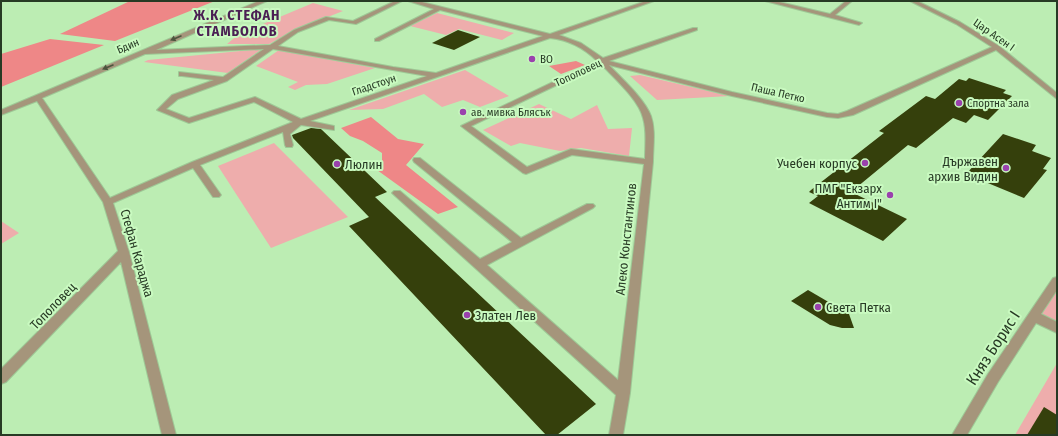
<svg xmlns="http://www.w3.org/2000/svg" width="1058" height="436" font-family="'Fira Sans Condensed',sans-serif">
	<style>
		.green { fill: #eeadac }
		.forest { fill: #ee8787 }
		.building { fill: #35400c }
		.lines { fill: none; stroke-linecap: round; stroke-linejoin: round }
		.minor-casing { stroke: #9ec996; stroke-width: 2 }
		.minor { fill: #a5957b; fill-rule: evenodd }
		.oneway { fill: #4d553e }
		.poi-dot { fill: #9a41ad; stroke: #c9fac0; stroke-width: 1.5 }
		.labels { text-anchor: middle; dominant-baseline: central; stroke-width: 4; stroke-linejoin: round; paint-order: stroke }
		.far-street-label { font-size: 11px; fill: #273a24; stroke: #c9fac0 }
		.far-poi-label { font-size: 11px; fill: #273a24; stroke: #c9fac0; text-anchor: start }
		.poi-label { font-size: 13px; fill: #273a24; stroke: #c9fac0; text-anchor: end }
		.street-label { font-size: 13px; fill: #273a24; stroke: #c9fac0 }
		.far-district-label { font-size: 14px; font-weight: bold; letter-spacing: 1px; fill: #4a1f53; stroke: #c9fac0 }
		.near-street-label { font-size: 16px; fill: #273a24; stroke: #c9fac0 }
	</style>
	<rect width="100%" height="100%" fill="#bcedb3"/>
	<g class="green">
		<path d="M313 3 343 11 300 28 269 44H227L239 34Z"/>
		<path d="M437 13 514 33 502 40 459 29 446 35 410 26Z"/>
		<path d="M262 49 228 73 144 62 148 60Z"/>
		<path d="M279 50 375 68 327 84 306 85 295 90 288 87 298 82 256 66Z"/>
		<path d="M465 70 509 96 480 107 463 100 442 107 424 94 383 109 349 110Z"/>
		<path d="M640 75 730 96 657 100 630 76Z"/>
		<path d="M539 104 571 119 597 105 608 129 632 128 629 156 581 148 560 151 520 143 511 146 483 130Z"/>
		<path d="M274 143 348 217 271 248 218 166Z"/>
		<path d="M1 221 19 233 1 244Z"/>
		<path d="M1057 281V328L1034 316Z"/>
		<path d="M1057 363V435H1015Z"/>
	</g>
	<g class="forest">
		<path d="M130 1H215L115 41 60 34Z"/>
		<path d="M50 39 104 45 1 87V54Z"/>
		<path d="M576 61 585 65 561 74 549 66Z"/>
		<path d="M371 117 398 139 424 144 406 165 458 207 438 214 377 170 382 164V153L363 141 350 136 341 128Z"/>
	</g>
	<g class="building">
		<path d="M458 30 480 37 454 50 432 43Z"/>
		<path d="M969 78 1006 90 1003 93 1012 96 988 120 974 115 966 123 953 118 916 148 908 145 851 192 907 219 883 241 809 203 818 196 809 192 811 190 884 133 879 131 926 96 935 99 959 79 966 81Z"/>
		<path d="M311 128 321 129 387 192 375 197 596 404 557 435H546L349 226 369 217 293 138 292 135Z"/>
		<path d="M1003 134 1036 145 1032 151 1051 158 1043 169 1047 170 1024 198 966 174Z"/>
		<path d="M808 290 849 314 854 328H842L830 325 791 301Z"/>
		<path d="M1044 407 1057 415V435H1027Z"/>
	</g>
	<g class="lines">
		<defs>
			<g id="minor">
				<path d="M259 1H267L156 50 270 45 294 30 326 17 353 21 395 1H402L356 24 329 20 298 32 278 46 393 67 436 73 543 36 440 10 379 41H375V39L434 9 408 1H418L550 34 646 1H654L559 35 581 43 603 58 693 28H697V30L609 61 732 92 827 113 838 114 847 111 992 47 956 24 910 1H917L960 22 999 46 1057 93V99L996 50 853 115 838 118 827 117 732 96 609 65C622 79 644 98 651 116 656 130 653 147 653 162L630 393 623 435H609L616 395 392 193 394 191H400L480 259 512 242 414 162 413 160 414 158H420L521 238 587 204H593L595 206 593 208 487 265 618 380 644 164 572 155 526 174 523 173 461 126 597 61C584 48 569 40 550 38L310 121 334 126V130L301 125 290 134 293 145 292 147H286L285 145 283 132 200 165 221 195 219 197H213L193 168 113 203 129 252 176 435H162L121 262 6 382 1 384V369L118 251 103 202 37 101 1 115V110ZM264 49 223 77 179 72V76H182L214 80 172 95 157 110 189 123 254 102 293 122 192 162 110 198 42 98 145 54ZM273 49 427 76 301 119 255 97 189 118 166 109 178 99 227 81ZM601 64C614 78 639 100 643 118 647 131 645 145 645 159L571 149 527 167 471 126Z"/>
				<path d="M765 1H775L830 14 846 1H852L835 15 862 23 859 25Z"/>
				<path d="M1057 277V290L1041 314 1057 322V333L1036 323 998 382 967 435H952L988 374 1053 278Z"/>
			</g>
		</defs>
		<use href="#minor" class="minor-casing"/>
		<use href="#minor" class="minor"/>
	</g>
	<defs><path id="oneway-solid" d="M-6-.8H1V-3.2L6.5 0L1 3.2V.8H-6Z"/></defs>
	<g class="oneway">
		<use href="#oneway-solid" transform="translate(176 38) rotate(157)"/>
		<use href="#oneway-solid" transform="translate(108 67) rotate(157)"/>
	</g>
	<g class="poi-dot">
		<circle cx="532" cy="59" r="4"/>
		<circle cx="959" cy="103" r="4"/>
		<circle cx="463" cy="112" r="4"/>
		<circle cx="865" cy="163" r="4"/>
		<circle cx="337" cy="164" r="4"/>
		<circle cx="1006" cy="168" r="4"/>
		<circle cx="890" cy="195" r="4"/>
		<circle cx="818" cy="307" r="4"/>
		<circle cx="467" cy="315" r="4"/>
	</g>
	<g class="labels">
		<g class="far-street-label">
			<text transform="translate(994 35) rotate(35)">Цар Асен I</text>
			<text transform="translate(128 46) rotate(-23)">Бдин</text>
			<text transform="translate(578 73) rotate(-25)">Тополовец</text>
			<text transform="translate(374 85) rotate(-19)">Гладстоун</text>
			<text transform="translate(778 93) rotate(13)">Паша Петко</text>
		</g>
		<g class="far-poi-label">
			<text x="540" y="59">ВО</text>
			<text x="967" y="103">Спортна зала</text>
			<text x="471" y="112">ав. мивка Блясък</text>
		</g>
		<g class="poi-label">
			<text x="998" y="161">Държавен<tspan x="998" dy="15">архив Видин</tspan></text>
			<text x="857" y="163">Учебен корпус</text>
			<text x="345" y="164" text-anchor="start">Люлин</text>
			<text x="882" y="188">ПМГ "Екзарх<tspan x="882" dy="15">Антим I"</tspan></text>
			<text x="826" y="307" text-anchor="start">Света Петка</text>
			<text x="475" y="315" text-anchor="start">Златен Лев</text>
		</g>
		<g class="street-label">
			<text transform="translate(626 239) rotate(-84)">Алеко Константинов</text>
			<text transform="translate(137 253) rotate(74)">Стефан Караджа</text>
			<text transform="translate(53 306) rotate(-46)">Тополовец</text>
		</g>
		<g class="far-district-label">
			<text x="237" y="15">Ж.К. СТЕФАН<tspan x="237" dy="16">СТАМБОЛОВ</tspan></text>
		</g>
		<g class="near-street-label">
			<text transform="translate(993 348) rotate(-57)">Княз Борис I</text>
		</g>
	</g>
	<rect width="1058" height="436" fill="none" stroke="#273a24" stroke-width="4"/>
</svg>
